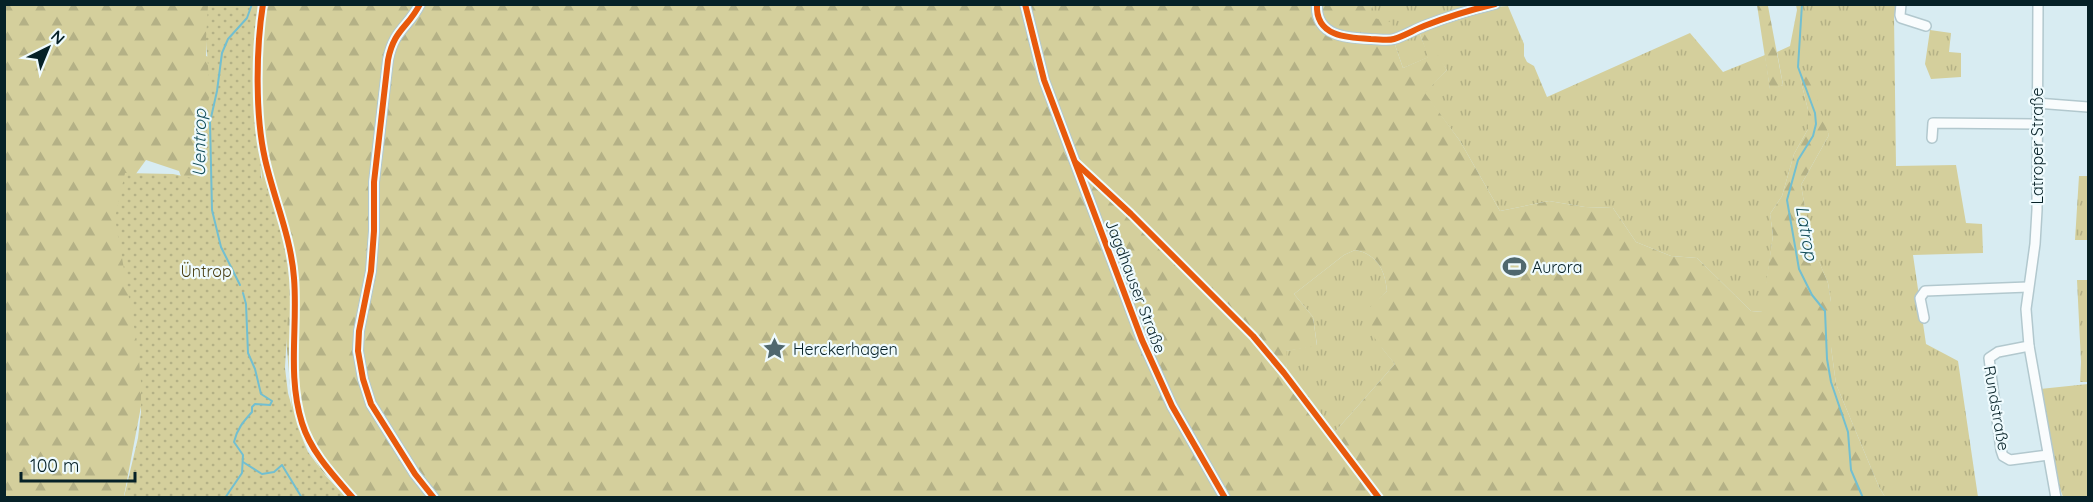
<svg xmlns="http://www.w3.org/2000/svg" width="2093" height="502" font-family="Quicksand,sans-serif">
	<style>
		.grass { fill: url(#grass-tufts) }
		.forest { fill: url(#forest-firs); fill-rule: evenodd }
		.park { fill: url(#park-dots) }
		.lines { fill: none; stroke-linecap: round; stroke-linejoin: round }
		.stream { stroke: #72bfd1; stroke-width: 2 }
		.minor-casing { stroke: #b2c8ce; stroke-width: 12 }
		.minor { stroke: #f9fcfd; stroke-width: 9 }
		.cycleway-casing { stroke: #effbfe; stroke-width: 10 }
		.cycleway { stroke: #e8590c; stroke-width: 6 }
		.labels { text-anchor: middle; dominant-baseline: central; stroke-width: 4.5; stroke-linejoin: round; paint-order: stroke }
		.street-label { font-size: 16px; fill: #062127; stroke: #effbfe }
		.poi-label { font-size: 16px; fill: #062127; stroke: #effbfe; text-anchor: start }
		.park-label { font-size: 16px; fill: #493f14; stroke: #effbfe }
		.water-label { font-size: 18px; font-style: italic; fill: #134e5a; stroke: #effbfe }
	</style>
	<defs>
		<pattern id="grass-tufts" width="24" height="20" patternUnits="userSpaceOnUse" patternTransform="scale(1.5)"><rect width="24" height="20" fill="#d4cf9c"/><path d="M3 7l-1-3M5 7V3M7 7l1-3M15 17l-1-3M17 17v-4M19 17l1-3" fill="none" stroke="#b4b186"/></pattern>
		<pattern id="forest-firs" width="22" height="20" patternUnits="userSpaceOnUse" patternTransform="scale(1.5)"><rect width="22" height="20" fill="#d4cf9c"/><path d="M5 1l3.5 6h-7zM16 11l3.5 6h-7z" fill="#b4b186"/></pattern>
		<pattern id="park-dots" width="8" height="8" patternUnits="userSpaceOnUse" patternTransform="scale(1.5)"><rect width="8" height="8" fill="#d4cf9c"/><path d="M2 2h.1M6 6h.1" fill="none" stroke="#b4b186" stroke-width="1.8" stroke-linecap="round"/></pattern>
	</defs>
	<rect width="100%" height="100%" fill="#d8ecf2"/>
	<g class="grass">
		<path d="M1491 4V7L1508 6 1524 44V56L1527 62 1534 66 1547 97 1690 33 1723 72 1765 55 1770 89 1783 85 1777 52 1790 46 1797 10 1796 5H1898L1894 16 1896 166 1956 165 1966 223 1982 224 1983 253 1913 255 1926 344 1958 361 1978 497H1885L1879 487 1836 384 1831 347V302L1828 283 1811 243 1801 185 1829 135 1800 77 1808 110V129L1794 154 1782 196 1770 214 1773 235 1763 312 1751 311 1697 258 1671 256 1636 242 1613 208 1585 207 1549 201 1500 211 1460 141 1424 93 1447 70 1419 32 1429 57 1403 68 1393 39 1369 17 1372 5Z"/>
		<path d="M1930 30 1951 33 1949 52 1961 53V77L1931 79 1925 64Z"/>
		<path d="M2079 176H2088V240H2075Z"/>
		<path d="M1355 250C1377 254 1385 270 1387 291L1374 304 1382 348 1395 364 1333 434 1287 375 1285 351 1317 345 1313 317 1294 294 1344 255Z"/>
		<path d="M2077 280H2088V382H2080L2081 362Z"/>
		<path d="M2088 384V497H2063L2055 474 2040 389Z"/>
	</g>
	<g class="forest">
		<path d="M4 5H209L206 56 223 62 264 198 255 108 254 5H1372L1370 17 1391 22 1393 39 1403 68 1428 57 1419 31 1422 30 1447 70 1425 93 1460 141 1500 211 1549 201 1585 207 1613 208 1636 242 1671 256 1697 258 1751 311 1762 312 1773 235 1770 214 1782 196 1794 154 1808 129V110L1800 77 1814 75 1818 105 1829 135 1801 185 1811 242 1828 283 1831 302V347L1836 384 1879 487 1885 497H348L321 470 293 422 282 288 199 227 179 171 146 160 127 186 143 396 124 496 128 497H5ZM1355 250C1377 254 1385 270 1387 291 1381 297 1370 305 1367 312 1361 326 1387 354 1395 364L1333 434 1287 375 1286 351 1317 346 1313 317 1294 294 1344 255Z"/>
		<path d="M1757 5 1768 6 1783 85 1770 90Z"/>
	</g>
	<path class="park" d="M208 5H259L257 35 261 177 273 204 284 243 290 281 285 368 288 393 297 426 308 452 325 475 346 497H124L138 438 141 412V382L138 349 115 218 125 173 173 174 205 181 207 150V108L210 92 206 39Z"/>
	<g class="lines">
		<g class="stream">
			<path d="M1802 4 1798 67 1815 113 1816 124 1813 136 1798 160 1787 200 1799 269 1812 295 1825 311 1827 359 1831 382 1848 432 1851 470 1863 498"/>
			<path d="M240 285 221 247 212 210 210 122 217 91 222 53 228 39 247 18 252 4"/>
			<path d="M243 462 262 474 274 472 282 465 302 498"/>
			<path d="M225 498 242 473 243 455 234 442C237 429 243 422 252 412V407L255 404 270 405 272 401 261 394 255 369 248 353 246 304 243 293"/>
		</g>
		<defs>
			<g id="minor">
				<path d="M420 4C408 28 394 29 388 60L374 182V231L371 271 359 331 358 351 363 379 371 404 415 474 434 498"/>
				<path d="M1025 4 1044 80 1142 340 1172 406 1225 498"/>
				<path d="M1317 4C1315 37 1348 38 1371 39 1379 39 1387 41 1394 39 1404 36 1414 30 1424 26 1447 17 1470 10 1495 4"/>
				<path d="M1901 4 1900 15 1901 18 1926 26"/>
				<path d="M2038 4 2037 210 2035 244 2026 309 2029 346 2056 498"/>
				<path d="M2036 103 2088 107"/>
				<path d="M1932 138 1933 123 2037 124"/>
				<path d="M1924 318 1920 298 1925 291 2028 287"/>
				<path d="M2029 346 1998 352 1989 358 2001 450 2003 456 2010 460 2048 455"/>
			</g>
		</defs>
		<use href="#minor" class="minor-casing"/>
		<use href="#minor" class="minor"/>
		<defs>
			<g id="cycleway">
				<path d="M263 4C256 48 255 115 265 159 274 199 291 237 294 278 298 327 287 375 302 423 311 452 333 475 353 498"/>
				<path d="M420 4C408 28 394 29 388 60L374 182V231L371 271 359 331 358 351 363 379 371 404 415 474 434 498"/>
				<path d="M1025 4 1044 80 1142 340 1172 406 1225 498"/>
				<path d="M1317 4C1315 37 1348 38 1371 39 1379 39 1387 41 1394 39 1404 36 1414 30 1424 26 1447 17 1470 10 1495 4"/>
				<path d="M1076 163 1131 214 1253 336 1284 373 1379 498"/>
			</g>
		</defs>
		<use href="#cycleway" class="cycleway-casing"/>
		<use href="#cycleway" class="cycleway"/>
	</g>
	<defs>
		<symbol id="stadium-bare" viewBox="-9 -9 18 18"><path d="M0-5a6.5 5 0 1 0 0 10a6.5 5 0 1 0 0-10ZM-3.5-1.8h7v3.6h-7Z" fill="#50686e" stroke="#effbfe" stroke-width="2.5" paint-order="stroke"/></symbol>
		<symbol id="sight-bare" viewBox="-9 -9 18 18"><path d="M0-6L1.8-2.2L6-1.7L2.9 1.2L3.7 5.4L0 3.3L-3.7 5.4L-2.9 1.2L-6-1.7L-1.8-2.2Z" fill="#50686e" stroke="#effbfe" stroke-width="2.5" paint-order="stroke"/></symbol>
	</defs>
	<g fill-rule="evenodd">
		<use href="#stadium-bare" x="1498" y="250" width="33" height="33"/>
		<use href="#sight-bare" x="758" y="332" width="33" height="33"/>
	</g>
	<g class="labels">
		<g class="street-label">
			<text transform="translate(2037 146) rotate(-90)">Latroper Straße</text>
			<text transform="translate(1136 286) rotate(69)">Jagdhauser Straße</text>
			<text transform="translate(1997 408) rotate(80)">Rundstraße</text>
		</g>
		<g class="poi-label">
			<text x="1532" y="267">Aurora</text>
			<text x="793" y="349">Herckerhagen</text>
		</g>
		<g class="park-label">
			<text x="206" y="271">Üntrop</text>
		</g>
		<g class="water-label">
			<text transform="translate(199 143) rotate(-89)">Uentrop</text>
			<text transform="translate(1807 233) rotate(80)">Latrop</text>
		</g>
	</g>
	<rect width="2093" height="502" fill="none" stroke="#062127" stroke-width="12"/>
	<g transform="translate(48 48) rotate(43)" stroke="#effbfe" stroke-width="4.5" paint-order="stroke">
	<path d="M0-4.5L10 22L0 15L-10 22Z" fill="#062127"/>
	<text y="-9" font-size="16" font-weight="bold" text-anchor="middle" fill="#062127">N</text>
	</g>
	<path d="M21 472v9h114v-9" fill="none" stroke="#062127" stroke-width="3"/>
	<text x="30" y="472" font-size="18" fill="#062127" stroke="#effbfe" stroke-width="4.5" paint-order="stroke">100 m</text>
</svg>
